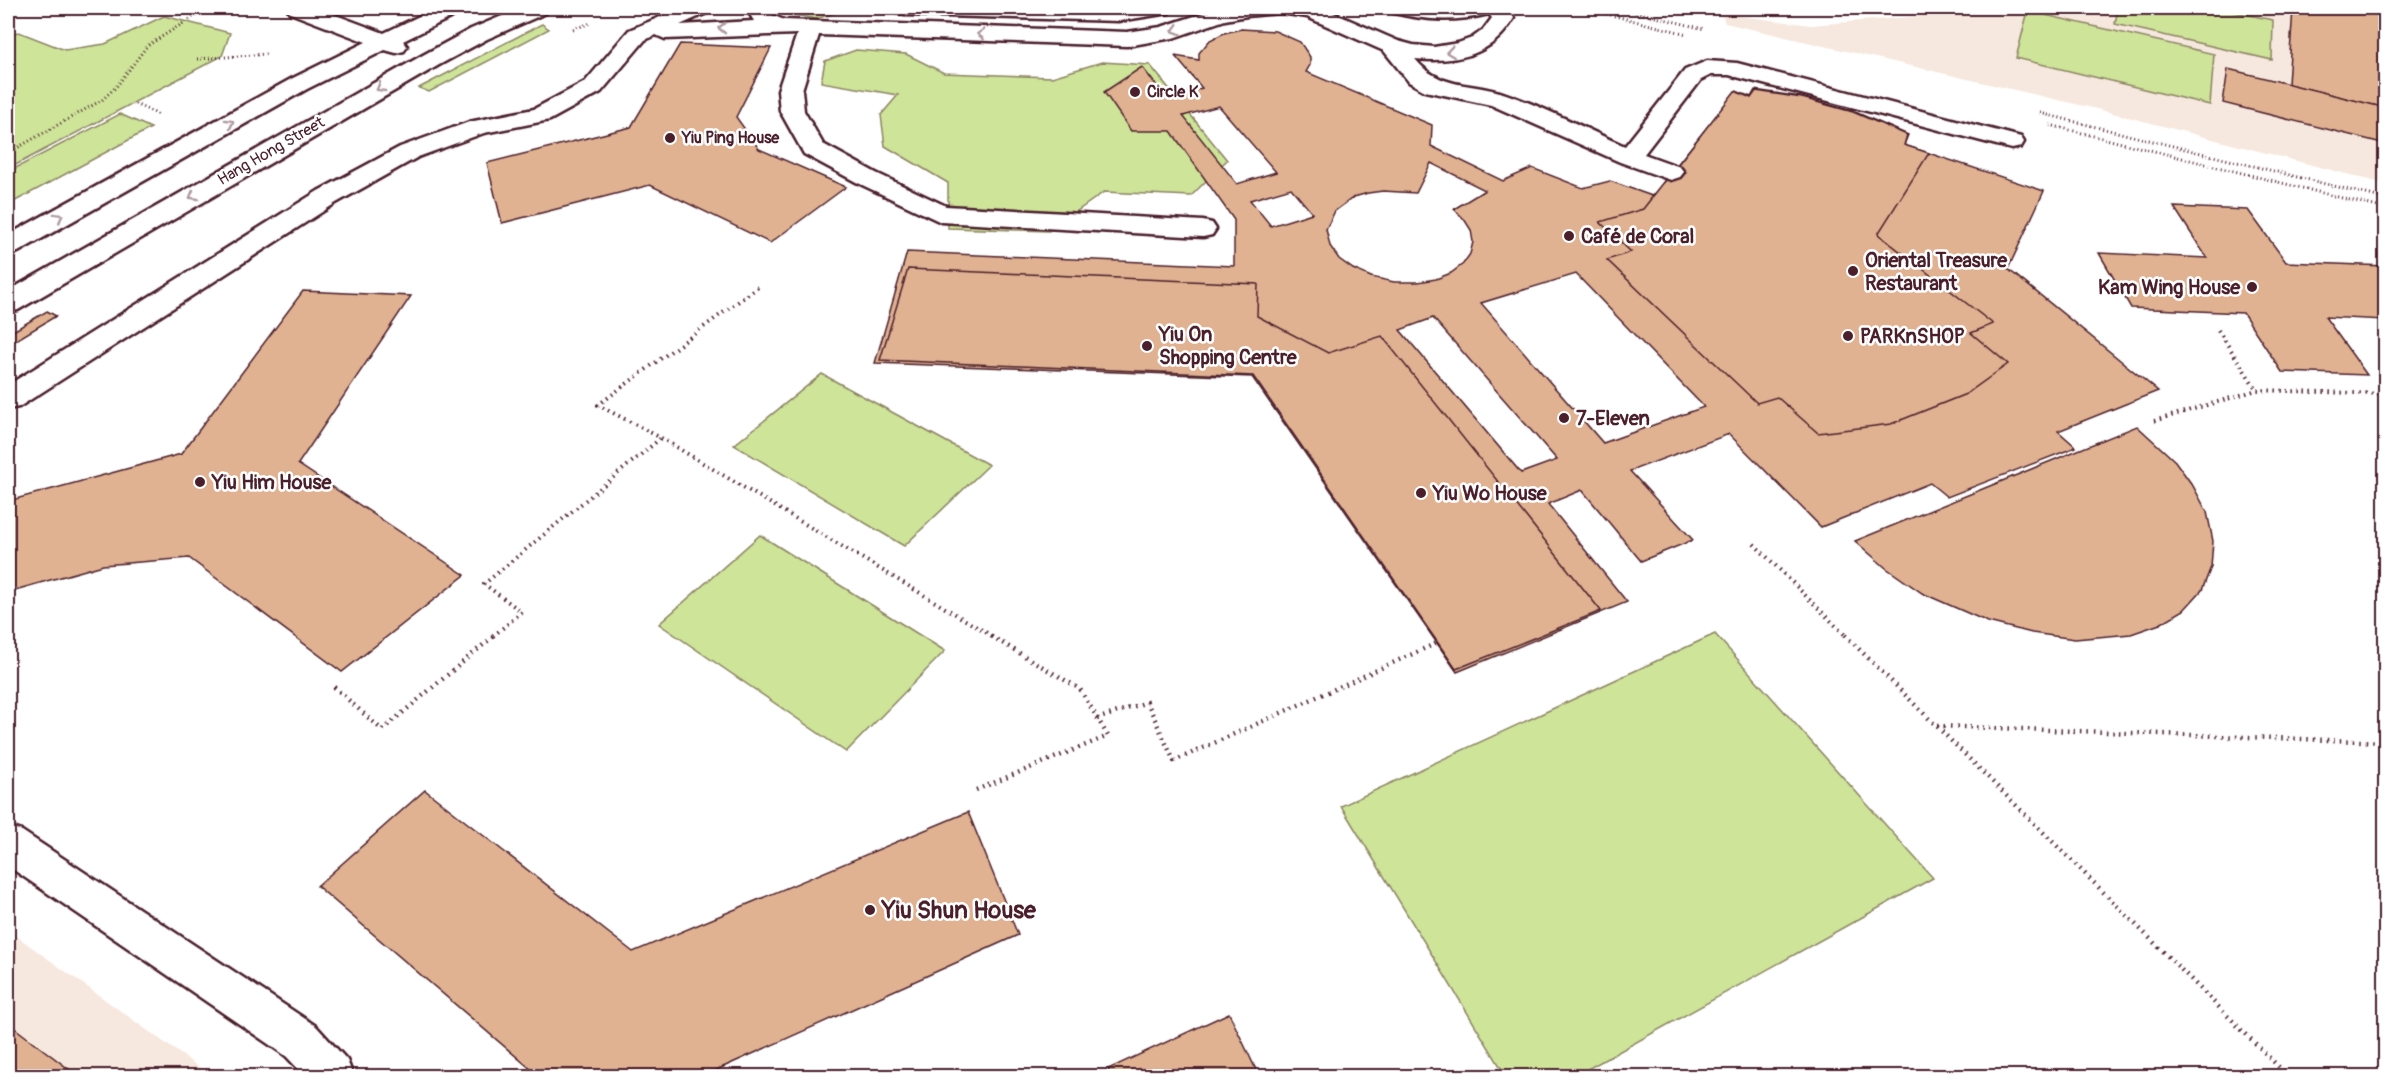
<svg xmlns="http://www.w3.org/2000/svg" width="2393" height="1084" font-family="Pangolin,sans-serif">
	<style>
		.built { fill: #f6e8de }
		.green { fill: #cde499; stroke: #8c8262; stroke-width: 1.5 }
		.building { fill: #e0b291; stroke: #4a1f2b; stroke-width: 1.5; fill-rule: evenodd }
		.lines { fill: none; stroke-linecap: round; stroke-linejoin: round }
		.minor-casing { stroke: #4a1f2b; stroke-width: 5 }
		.path-far2 { stroke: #4a1f2b; stroke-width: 3; stroke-dasharray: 1 3; stroke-linecap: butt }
		.path-far1 { stroke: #4a1f2b; stroke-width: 4; stroke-dasharray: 1.5 4.5; stroke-linecap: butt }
		.path { stroke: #4a1f2b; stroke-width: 4.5; stroke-dasharray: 1.5 5; stroke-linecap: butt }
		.minor { fill: #fff; fill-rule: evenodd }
		.oneway { stroke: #ae9aa0 }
		.poi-dot { fill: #4a1f2b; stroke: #fff; stroke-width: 2 }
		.labels { text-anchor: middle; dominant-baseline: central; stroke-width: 5; stroke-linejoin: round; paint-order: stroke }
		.far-poi-label { font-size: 16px; font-weight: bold; fill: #4a1f2b; stroke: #fff; text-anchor: start }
		.far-street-label { font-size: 16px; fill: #4a1f2b; stroke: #fff }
		.poi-label { font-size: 20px; font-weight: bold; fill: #4a1f2b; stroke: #fff; text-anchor: start }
		.near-poi-label { font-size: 24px; font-weight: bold; fill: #4a1f2b; stroke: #fff; text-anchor: start }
	</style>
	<rect width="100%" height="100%" fill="#fff"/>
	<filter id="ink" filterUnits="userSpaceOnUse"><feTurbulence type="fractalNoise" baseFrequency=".0167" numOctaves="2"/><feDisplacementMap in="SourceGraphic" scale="12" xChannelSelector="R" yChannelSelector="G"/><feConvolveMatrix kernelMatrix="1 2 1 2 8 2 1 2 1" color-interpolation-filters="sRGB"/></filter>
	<g filter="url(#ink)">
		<g class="built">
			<path d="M1997 8H2385V184L2097 109 1725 23 1722 14 1811 25 1960 13Z"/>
			<path d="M8 930 211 1076H8Z"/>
		</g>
		<g class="green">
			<path d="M785 8H851L816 19 789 14Z"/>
			<path d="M2118 8H2216L2273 20 2272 60 2115 24Z"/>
			<path d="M2028 11 2214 54 2210 105 2016 58Z"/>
			<path d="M164 16 230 33 222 56 8 169V34L19 32 65 50 105 44Z"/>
			<path d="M542 24 549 29 429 92 419 88Z"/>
			<path d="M856 50 906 54 944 73 1052 77 1102 62 1150 65 1227 160 1191 196 1104 192 1049 231 948 228V183L885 146 881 115 898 95 821 82 825 61Z"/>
			<path d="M120 114 151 128 8 205V172Z"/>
			<path d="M822 374 989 465 904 546 734 445Z"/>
			<path d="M760 535 945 651 846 752 659 624Z"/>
			<path d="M1715 634 1933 878 1575 1076H1506L1341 806Z"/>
		</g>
		<g class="building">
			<path d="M2293 8H2350L2386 15V108L2288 84Z"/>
			<path d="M1241 29 1275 31 1300 42 1310 57V65L1306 72 1432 125 1431 146 1503 181 1532 168 1583 188 1610 181 1652 196 1736 91 1751 97 1755 90 1801 97 1853 111 1908 135 1904 145 2044 191 2008 269 2158 391 2058 431 2076 447 1947 497 1930 483 1821 527 1729 434 1630 471 1693 540 1641 561 1582 490 1548 504 1627 602 1457 672 1252 377 875 363 907 252 1234 266V220L1171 131H1131L1104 92 1142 67 1166 98 1202 88 1175 56 1199 60V53L1210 40 1224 33ZM1219 106 1276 172 1237 184 1183 116ZM1431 163 1485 190 1454 209 1464 219 1471 230 1473 242 1470 254 1463 264 1451 273 1436 279 1418 282H1394L1371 277 1353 269 1339 259 1330 246 1326 229 1335 211 1354 197 1368 193 1383 191 1416 193ZM1291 188 1312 213 1271 226 1250 200ZM1576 274 1704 407 1603 443 1481 303ZM1433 318 1557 460 1521 473 1400 330Z"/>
			<path d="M680 44 771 48 736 117 759 149 846 187 770 243 650 185 502 223 487 163 631 127Z"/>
			<path d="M2228 69 2386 108V144L2223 103Z"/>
			<path d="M1735 91 1751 98 1756 91 1802 98 1853 112 1907 135 1904 145 1929 153 1878 234 1993 324 1971 333 2008 364 1966 394 1891 424 1818 433 1777 397 1757 403 1607 260 1631 252 1600 222 1643 209Z"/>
			<path d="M2174 207 2248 210 2286 262 2386 266V320L2325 317 2367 375 2282 372 2243 313 2131 308 2099 253 2207 258Z"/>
			<path d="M908 269 1258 284 1257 316 1328 353 1382 336 1601 611 1456 669 1253 376 880 360Z"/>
			<path d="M303 291 411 296 298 464 465 575 342 672 189 558 103 565 8 592V501L181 454Z"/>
			<path d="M47 311 56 316 8 345V334Z"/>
			<path d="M2137 426 2175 461 2193 486 2207 512 2213 541 2211 567 2202 590 2184 610 2160 624 2131 634 2075 639 2032 633 1988 622 1922 593 1886 568 1855 541Z"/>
			<path d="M425 790 633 952 968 812 1018 935 712 1072 708 1076H531L533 1071 317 886Z"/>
			<path d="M1229 1013 1259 1076H1111L1108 1069Z"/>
			<path d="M8 1023 78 1076H8Z"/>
		</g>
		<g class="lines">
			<defs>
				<g id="minor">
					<path d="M287 8H317L384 33 436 8H463L460 13 403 41 407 46 404 51 396 53 385 50 307 89 18 252 8 254V235L291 79 366 42 290 13Z"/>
					<path d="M521 8H549L546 13 487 39 439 65 18 310 8 312V291L423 55 471 29Z"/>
					<path d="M682 8H710L707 13 680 25 754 21 746 8H768L772 15 784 20 1127 32 1161 27 1219 8H1322L1398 41 1413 45 1434 47 1458 43 1472 38 1483 30 1492 18 1489 14C1456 22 1427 21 1394 13L1391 8H1507L1514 18C1492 56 1456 63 1415 59 1440 90 1472 82 1506 94 1547 108 1586 129 1625 146L1685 70 1707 61 1737 63 2021 137 2024 142 2021 147 2012 149 1729 75H1711L1701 80 1644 154 1680 167 1684 172 1680 177 1671 180 1662 177 1620 162 1491 105 1425 91 1409 82 1384 51 1307 17 1280 13 1247 16 1225 20 1173 38 1127 46 819 35 802 90 804 111 823 144 876 173 946 206 1203 221 1212 223 1216 229 1212 235 1203 237 941 222 858 183 804 154 780 111 778 90 797 34 665 39 656 35 645 40 601 92 550 120 484 133 418 157 336 203 19 407 8 409V385L318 191 400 147 469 122 534 109 585 82 629 30Z"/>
					<path d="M894 8H1172L1169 13 1119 21 905 15 897 13Z"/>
					<path d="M8 826 22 831 316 1026 347 1060 353 1076H305L286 1056 8 866Z"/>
				</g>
			</defs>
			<use href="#minor" class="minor-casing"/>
			<g class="path-far2">
				<path d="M1583 8 1687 34"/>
				<path d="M1620 8 1704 29"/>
				<path d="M573 29 591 23"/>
				<path d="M197 59 267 54"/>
				<path d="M135 104 159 115"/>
				<path d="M2040 113 2386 199"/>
				<path d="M2050 125 2386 209"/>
				<path d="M8 153 102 100 116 87 147 46 206 9"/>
			</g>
			<g class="path-far1">
				<path d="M758 287 598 405 661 438 992 636"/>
				<path d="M2218 330 2257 390 2386 394"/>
				<path d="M2154 421 2257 390"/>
				<path d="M1754 544 1846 636"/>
				<path d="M493 636 522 612 484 584 661 438"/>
			</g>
			<g class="path">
				<path d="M1845 635 2288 1076"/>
				<path d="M334 687 382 730 495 635"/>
				<path d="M1097 719 1147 702 1174 761 1437 643"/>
				<path d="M1937 726 2386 742"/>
				<path d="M976 790 1108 736 1080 689 989 635"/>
			</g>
			<use href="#minor" class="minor"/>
		</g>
		<defs><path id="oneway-chevron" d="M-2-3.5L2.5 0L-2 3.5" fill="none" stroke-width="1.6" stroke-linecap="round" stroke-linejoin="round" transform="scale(1.5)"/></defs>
		<g class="oneway">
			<use href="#oneway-chevron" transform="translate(722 28) rotate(179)"/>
			<use href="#oneway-chevron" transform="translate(1176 30) rotate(164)"/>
			<use href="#oneway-chevron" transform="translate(981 34) rotate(-178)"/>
			<use href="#oneway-chevron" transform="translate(1450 52) rotate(172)"/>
			<use href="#oneway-chevron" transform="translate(380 88) rotate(150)"/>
			<use href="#oneway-chevron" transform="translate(230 123) rotate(-29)"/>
			<use href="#oneway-chevron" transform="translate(193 196) rotate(150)"/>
			<use href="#oneway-chevron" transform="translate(59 217) rotate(-29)"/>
		</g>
	</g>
	<g class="poi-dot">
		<circle cx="1135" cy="92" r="6"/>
		<circle cx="670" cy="138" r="6"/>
		<circle cx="1569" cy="236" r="6"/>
		<circle cx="1853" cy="271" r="6"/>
		<circle cx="2252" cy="287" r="6"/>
		<circle cx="1848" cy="336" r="6"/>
		<circle cx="1147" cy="346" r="6"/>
		<circle cx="1564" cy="418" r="6"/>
		<circle cx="200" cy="482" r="6"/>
		<circle cx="1421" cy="493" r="6"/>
		<circle cx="870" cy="910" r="6"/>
	</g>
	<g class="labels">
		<g class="far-poi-label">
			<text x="1147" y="92">Circle K</text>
			<text x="682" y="138">Yiu Ping House</text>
		</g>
		<g class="far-street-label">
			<text transform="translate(271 151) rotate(-30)">Hang Hong Street</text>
		</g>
		<g class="poi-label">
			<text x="1581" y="236">Café de Coral</text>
			<text x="1865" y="260">Oriental Treasure<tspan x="1865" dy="23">Restaurant</tspan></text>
			<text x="2240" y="287" text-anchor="end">Kam Wing House</text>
			<text x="1159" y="334">Yiu On<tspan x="1159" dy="23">Shopping Centre</tspan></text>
			<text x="1860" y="336">PARKnSHOP</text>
			<text x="1576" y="418">7-Eleven</text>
			<text x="212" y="482">Yiu Him House</text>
			<text x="1433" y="493">Yiu Wo House</text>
		</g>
		<g class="near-poi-label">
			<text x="882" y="910">Yiu Shun House</text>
		</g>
	</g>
	<rect width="2393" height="1084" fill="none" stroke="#fff" stroke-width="30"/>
	<rect x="15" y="15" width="2363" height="1054" fill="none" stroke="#4a1f2b" stroke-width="2" filter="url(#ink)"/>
</svg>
